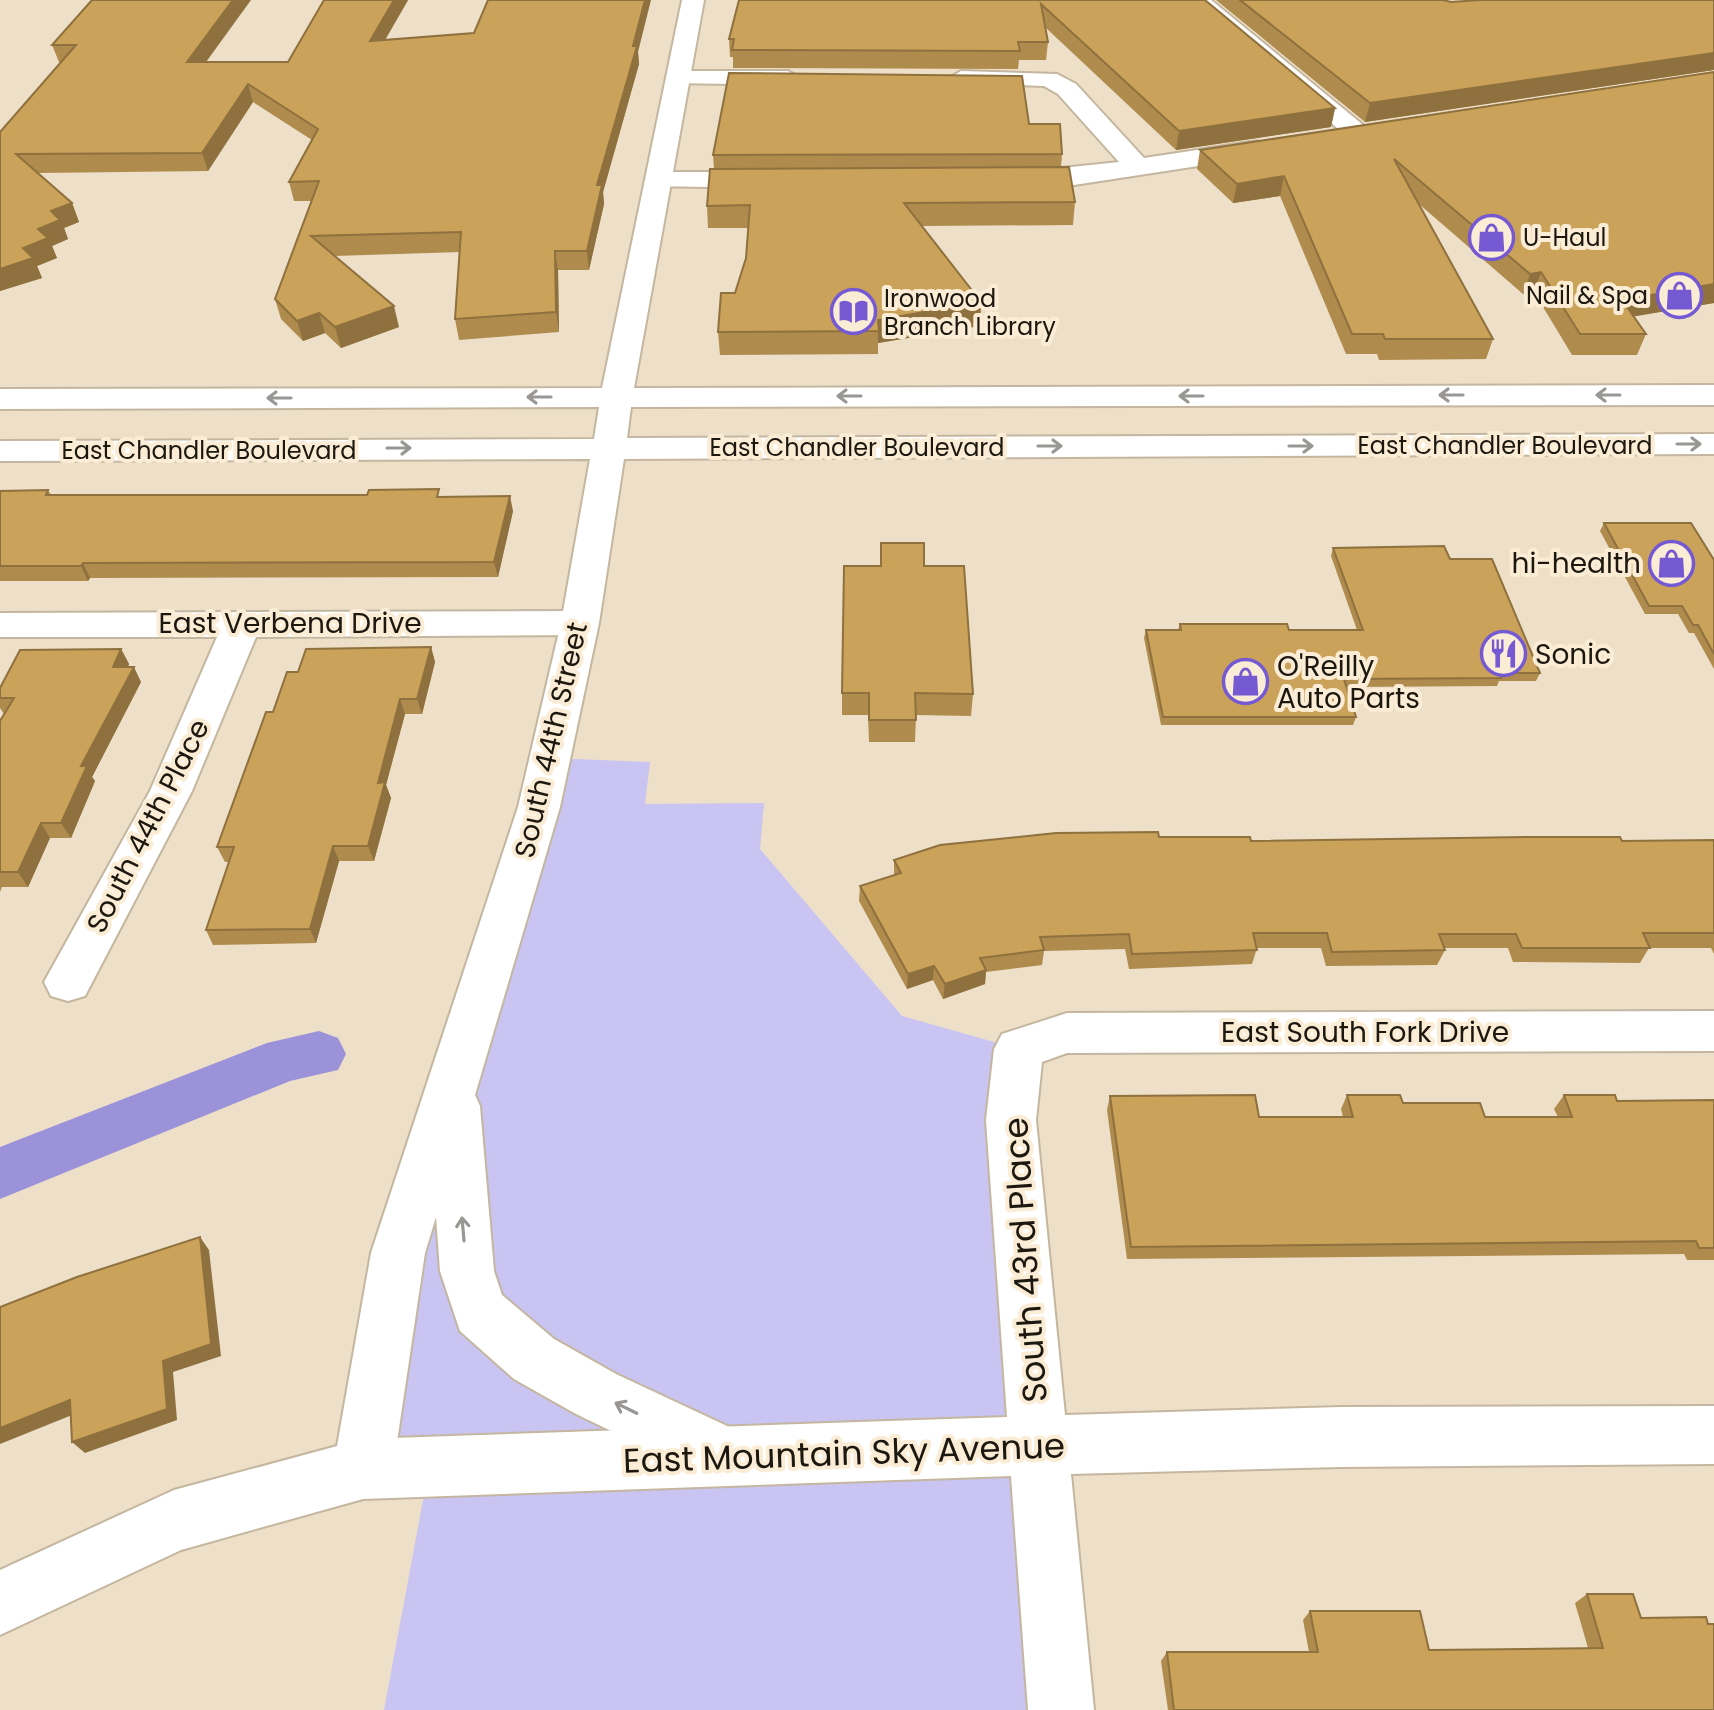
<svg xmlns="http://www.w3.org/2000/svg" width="1714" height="1710" font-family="Poppins,sans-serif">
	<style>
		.green { fill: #c9c4f2 }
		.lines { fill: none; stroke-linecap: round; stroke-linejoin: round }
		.canal { fill: #9c92d9; fill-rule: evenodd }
		.street-casing { stroke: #c4b69f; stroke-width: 4 }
		.secondary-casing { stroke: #c4b69f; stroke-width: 4 }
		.street { fill: #fff; fill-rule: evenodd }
		.secondary { fill: #fff; fill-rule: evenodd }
		.wall { fill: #af8b4d }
		.shaded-wall { fill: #8e713e }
		.building { fill: #cba259; stroke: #8e713e; stroke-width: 2 }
		.oneway { stroke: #999793 }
		.labels { text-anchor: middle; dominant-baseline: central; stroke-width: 8; stroke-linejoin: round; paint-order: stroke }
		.far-poi-label { font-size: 24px; fill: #1c170f; stroke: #fbecd5; text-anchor: start }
		.far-street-label { font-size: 24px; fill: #1c170f; stroke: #fbecd5 }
		.poi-label { font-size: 28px; fill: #1c170f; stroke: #fbecd5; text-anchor: start }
		.street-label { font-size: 28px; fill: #1c170f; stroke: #fbecd5 }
		.near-street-label { font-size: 34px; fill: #1c170f; stroke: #fbecd5 }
	</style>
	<rect width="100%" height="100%" fill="#eddfc8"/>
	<path class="green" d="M549 758 650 762 645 804 764 803 760 849 902 1016 1019 1049 1061 1710H384L429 1468 363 1469Z"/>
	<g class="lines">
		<path class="canal" d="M319 1031 338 1038 346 1054 338 1070 290 1081 0 1199V1147L267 1043Z"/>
		<defs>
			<g id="street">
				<path d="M1187 0H1211L1368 129 1372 134 1368 139H1350Z"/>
				<path d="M679 71H788L800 78 788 85 671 83 667 78Z"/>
				<path d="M961 71 1057 74 1076 84 1144 158 1257 141 1270 149 1257 157 1061 187 1003 186 999 180 1003 174 1119 162 1058 94 1044 86 953 83 949 78Z"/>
				<path d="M660 172H767L776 174 780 180 776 186 767 188 651 186 647 180 651 174Z"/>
				<path d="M580 611 593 614 599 623 593 632 580 635 256 637 192 791 85 996 68 1001 51 996 44 982 150 791 217 637H0V613Z"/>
				<path d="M1714 1011V1051L1067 1053 1042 1062 1036 1120 1065 1415 1341 1407 1714 1406V1464L1341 1467 1071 1474 1094 1710H1028L1011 1476 363 1499 181 1550 0 1635V1570L174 1490 363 1439 1007 1417 986 1120 994 1049 1002 1034 1067 1013Z"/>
			</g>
			<path id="secondary" d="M682 0H704L634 388 1714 385V405L631 407 627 438 1714 434V454L624 459 599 623 560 807 475 1095 480 1106 494 1271 502 1295 554 1339 616 1374 742 1433 751 1454 742 1475 721 1484 576 1414 514 1379 460 1331 440 1271 436 1217 425 1253 393 1469 384 1490 363 1499 342 1490 333 1469 371 1253 518 807 561 623 590 459 0 461V441L594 439 599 407 0 409V389L602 388Z"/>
		</defs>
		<use href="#street" class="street-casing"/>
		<use href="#secondary" class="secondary-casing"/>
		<use href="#street" class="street"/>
		<use href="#secondary" class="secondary"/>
	</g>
	<g class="wall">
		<path d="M92 0 206 62H288L324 0H408L385 40 638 52 639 64 603 192 604 204 589 270H558L559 332 459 340 455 319 460 252 334 256 399 327 341 348 325 333 303 341 281 319 275 299 312 201H294L289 182 312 140 253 102 208 171 38 173 72 203 79 222 64 228 68 239 52 246 57 258 37 266 42 278 0 291V132L61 62H59L52 45Z"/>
		<path d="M739 0H1205L1335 108 1331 127 1176 150 1045 27 1048 42 1046 60H1019L1018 69 733 68V57H730L729 39Z"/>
		<path d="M1216 0H1443L1451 2 1714 0V70L1365 122Z"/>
		<path d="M1714 72V303L1633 316 1646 334 1637 355H1572L1534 292 1523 294 1419 204 1493 339 1486 359 1379 360 1377 354H1346L1280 196 1233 203 1197 169 1200 150Z"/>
		<path d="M1029 124 1062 154 1061 167 1075 202 1073 225 921 226 981 302 980 326 878 343V354L720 355 718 332 735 293 746 258 748 228H708L707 206 714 169 713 155Z"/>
		<path d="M48 490 51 495 441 497 513 511 498 577 90 578 88 581H0V491Z"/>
		<path d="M1604 523 1714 560V669L1694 633H1689L1678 614H1645L1600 531Z"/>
		<path d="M881 543 924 566 973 694 971 716 916 715 915 742H869L868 715H842V693L880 566Z"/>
		<path d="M1333 548 1450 559 1540 673 1536 681H1499L1497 686 1346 687 1356 717 1353 725H1161L1144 638 1146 630H1178L1180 624 1289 630H1357L1331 556Z"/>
		<path d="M431 647 435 662 422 714H405L386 785 391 798 374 861H339L316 943 213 945 206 930 229 862H225L217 847 273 712 298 672Z"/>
		<path d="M121 649 129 664 128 667 141 682 92 777 95 781 71 838H50L28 887H2L0 892V721L4 714 0 708V688Z"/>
		<path d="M1159 837 1251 841 1714 840V954L1711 948H1649L1640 963 1513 962 1508 948H1444L1445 950 1437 965 1326 966 1321 948H1257L1252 964 1129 969 1125 949 1044 951 1042 965 986 972 985 984 943 999 933 980 907 989 859 901 860 886 894 876V860Z"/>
		<path d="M1347 1095 1403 1103 1485 1117H1558L1554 1109 1564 1095 1617 1101 1714 1100V1260H1687L1684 1254 1127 1259 1107 1110 1110 1096 1259 1117H1343L1341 1109Z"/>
		<path d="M1587 1594 1641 1618 1708 1624 1714 1710H1168L1161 1661 1167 1652H1309L1303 1620 1310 1611 1429 1650 1588 1648 1575 1603Z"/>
	</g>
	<g class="shaded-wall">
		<path d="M233 0H251L193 80 187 62Z"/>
		<path d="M394 0H408L374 59 370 41Z"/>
		<path d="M645 0H651L638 52 639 64 603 192 604 204 589 270 587 251 597 185Z"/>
		<path d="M1714 53V70L1365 122 1370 103Z"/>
		<path d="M248 84 253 102 208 171 202 153Z"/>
		<path d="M1335 108 1331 127 1176 150 1179 131Z"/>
		<path d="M1284 176 1280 196 1233 203 1237 184Z"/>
		<path d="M72 203 79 222 64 228 68 239 52 246 57 258 37 266 42 278 0 291V269L23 248 51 211Z"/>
		<path d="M555 251 558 270 559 332 556 312Z"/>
		<path d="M1541 272 1534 292 1523 294 1530 274Z"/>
		<path d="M1714 284V303L1613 320 1622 300Z"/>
		<path d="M981 302 980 326 878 343V320Z"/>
		<path d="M394 306 399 327 341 348 335 327Z"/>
		<path d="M319 313 325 333 303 341 297 321Z"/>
		<path d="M510 496 513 511 498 577 494 562Z"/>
		<path d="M83 563 90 578 88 581 81 566Z"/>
		<path d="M431 647 435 662 422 714 417 699Z"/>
		<path d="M121 649 129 664 121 682 113 667Z"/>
		<path d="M134 667 141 682 92 777 95 781 71 838 61 823 81 766Z"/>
		<path d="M400 699 405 714 386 785 391 798 374 861 368 846 378 783Z"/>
		<path d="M41 823 50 838 28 887 18 872Z"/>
		<path d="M333 846 339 861 316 943 310 929Z"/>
		<path d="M934 966 933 980 907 989 908 974Z"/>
		<path d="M986 970 985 984 943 999 945 984Z"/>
		<path d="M200 1237 209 1250 221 1356 173 1372 177 1420 85 1453 72 1442 163 1361Z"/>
		<path d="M70 1400 82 1411 0 1444V1428Z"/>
	</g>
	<g class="building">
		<path d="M92 0H233L187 62H288L324 0H394L370 41 474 33 488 0H645L633 46H637L597 185H602L587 251H555L556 312 455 319 461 232 311 236 394 306 335 327 319 313 297 321 275 299 319 181 289 182 318 129 248 84 202 153 16 154 72 203 51 211 60 220 38 229 48 238 23 248 33 258 0 269V132L76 45H52Z"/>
		<path d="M739 0H1205L1335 108 1179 131 1041 4 1048 42H1018L1020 51 732 50 734 39H729Z"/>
		<path d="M1240 0H1443L1451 2 1480 0H1714V53L1370 103Z"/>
		<path d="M1714 72V284L1622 300 1646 334H1580L1541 272 1530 274 1394 159 1493 339H1385L1383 334H1352L1284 176 1237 184 1200 150Z"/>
		<path d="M729 73 1022 76 1029 124H1060L1062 154 713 155Z"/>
		<path d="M1069 167 1075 202 904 203 981 302 878 320 879 331 718 332 721 293H735L746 258 750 205 707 206 710 169Z"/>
		<path d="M439 489 437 497 510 496 494 562 83 563 81 566H0V491L48 490 46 495H367L369 490Z"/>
		<path d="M1604 523H1691L1714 560V654L1698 625H1693L1682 606H1649Z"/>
		<path d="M881 543H924V566H964L973 694 915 693 916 720H869V693H842L844 566H881Z"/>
		<path d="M1444 546 1450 559H1492L1540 673H1499L1501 678 1344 679 1356 717H1163L1146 630H1181L1180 624H1287L1289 630H1363L1333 548Z"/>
		<path d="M431 647 417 699H400L378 783 385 782 368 846H333L310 929 206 930 234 847H217L266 712H273L287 672H298L306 649Z"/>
		<path d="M121 649 113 667H134L81 766H87L61 823H41L18 872H0V721L14 698H0V688L20 650Z"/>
		<path d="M1158 832 1159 837H1250L1251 841 1529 837H1620L1622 841 1714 840V933H1643L1650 948H1522L1516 934H1439L1445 950 1332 952 1327 933H1253L1257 950 1132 954 1129 934 1040 937 1044 950 980 958 986 970 945 984 934 966 908 974 860 886 901 873 894 860 940 845 1056 833Z"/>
		<path d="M1255 1095 1259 1117H1353L1347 1095H1400L1403 1103H1480L1485 1117H1572L1564 1095H1615L1617 1101 1714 1100V1248H1699L1696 1241 1131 1247 1110 1096Z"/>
		<path d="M200 1237 211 1344 163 1361 167 1409 72 1442 70 1400 0 1428V1307L77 1277Z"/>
		<path d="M1587 1594H1633L1641 1618 1706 1617 1708 1624H1714V1710H1174L1167 1652H1318L1310 1611H1420L1429 1650 1603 1648Z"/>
	</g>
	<defs><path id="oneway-shaft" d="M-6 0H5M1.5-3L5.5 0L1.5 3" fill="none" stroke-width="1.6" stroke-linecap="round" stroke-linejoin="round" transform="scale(2)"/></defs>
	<g class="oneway">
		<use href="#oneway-shaft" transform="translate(1451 395) rotate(180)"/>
		<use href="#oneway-shaft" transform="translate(1608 395) rotate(180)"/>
		<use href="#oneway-shaft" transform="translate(849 396) rotate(180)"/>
		<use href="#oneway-shaft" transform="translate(1191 396) rotate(180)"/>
		<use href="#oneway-shaft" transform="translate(539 397) rotate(180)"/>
		<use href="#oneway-shaft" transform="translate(279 398) rotate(180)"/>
		<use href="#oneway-shaft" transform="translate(1689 444)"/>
		<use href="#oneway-shaft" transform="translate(1050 446)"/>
		<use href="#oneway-shaft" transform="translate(1301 446)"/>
		<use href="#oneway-shaft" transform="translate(399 448)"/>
		<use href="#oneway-shaft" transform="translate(463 1229) rotate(-95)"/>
		<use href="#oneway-shaft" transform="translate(626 1408) rotate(-154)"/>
	</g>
	<defs>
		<symbol id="shop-ring" viewBox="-11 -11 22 22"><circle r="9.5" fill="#fbecd5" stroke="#7559d3" stroke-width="1.5"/><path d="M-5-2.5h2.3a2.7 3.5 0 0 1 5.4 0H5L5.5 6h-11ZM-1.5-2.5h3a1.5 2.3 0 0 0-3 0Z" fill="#7559d3"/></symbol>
		<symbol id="library-ring" viewBox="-11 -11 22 22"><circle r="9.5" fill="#fbecd5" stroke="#7559d3" stroke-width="1.5"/><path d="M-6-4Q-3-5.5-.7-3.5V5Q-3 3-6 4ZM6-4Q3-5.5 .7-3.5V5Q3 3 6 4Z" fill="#7559d3"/></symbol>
		<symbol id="restaurant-ring" viewBox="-11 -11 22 22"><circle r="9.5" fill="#fbecd5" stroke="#7559d3" stroke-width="1.5"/><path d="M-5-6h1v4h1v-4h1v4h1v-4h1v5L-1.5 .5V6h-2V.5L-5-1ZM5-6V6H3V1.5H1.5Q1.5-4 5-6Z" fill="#7559d3"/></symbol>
	</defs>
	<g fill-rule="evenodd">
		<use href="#shop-ring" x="1466" y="212" width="51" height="51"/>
		<use href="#shop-ring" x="1654" y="270" width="51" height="51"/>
		<use href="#library-ring" x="828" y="286" width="51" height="51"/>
		<use href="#shop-ring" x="1646" y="538" width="51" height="51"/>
		<use href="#restaurant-ring" x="1478" y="628" width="51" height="51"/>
		<use href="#shop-ring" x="1220" y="656" width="51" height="51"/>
	</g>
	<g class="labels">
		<g class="far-poi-label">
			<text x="1523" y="237">U-Haul</text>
			<text x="1648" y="295" text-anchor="end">Nail &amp; Spa</text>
			<text x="884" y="298">Ironwood<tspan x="884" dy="28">Branch Library</tspan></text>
		</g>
		<g class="far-street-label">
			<text x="1505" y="445">East Chandler Boulevard</text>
			<text x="857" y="447">East Chandler Boulevard</text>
			<text x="209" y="450">East Chandler Boulevard</text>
		</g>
		<g class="poi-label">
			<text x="1641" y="563" text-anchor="end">hi-health</text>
			<text x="1535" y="654">Sonic</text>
			<text x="1277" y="666">O'Reilly<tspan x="1277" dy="32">Auto Parts</tspan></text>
		</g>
		<g class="street-label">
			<text x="290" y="623">East Verbena Drive</text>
			<text transform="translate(551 740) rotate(-77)">South 44th Street</text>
			<text transform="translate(148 826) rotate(-63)">South 44th Place</text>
			<text x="1365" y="1032">East South Fork Drive</text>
		</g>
		<g class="near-street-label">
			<text transform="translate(1025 1260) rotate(-94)">South 43rd Place</text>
			<text transform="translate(844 1453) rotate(-2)">East Mountain Sky Avenue</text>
		</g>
	</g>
</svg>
